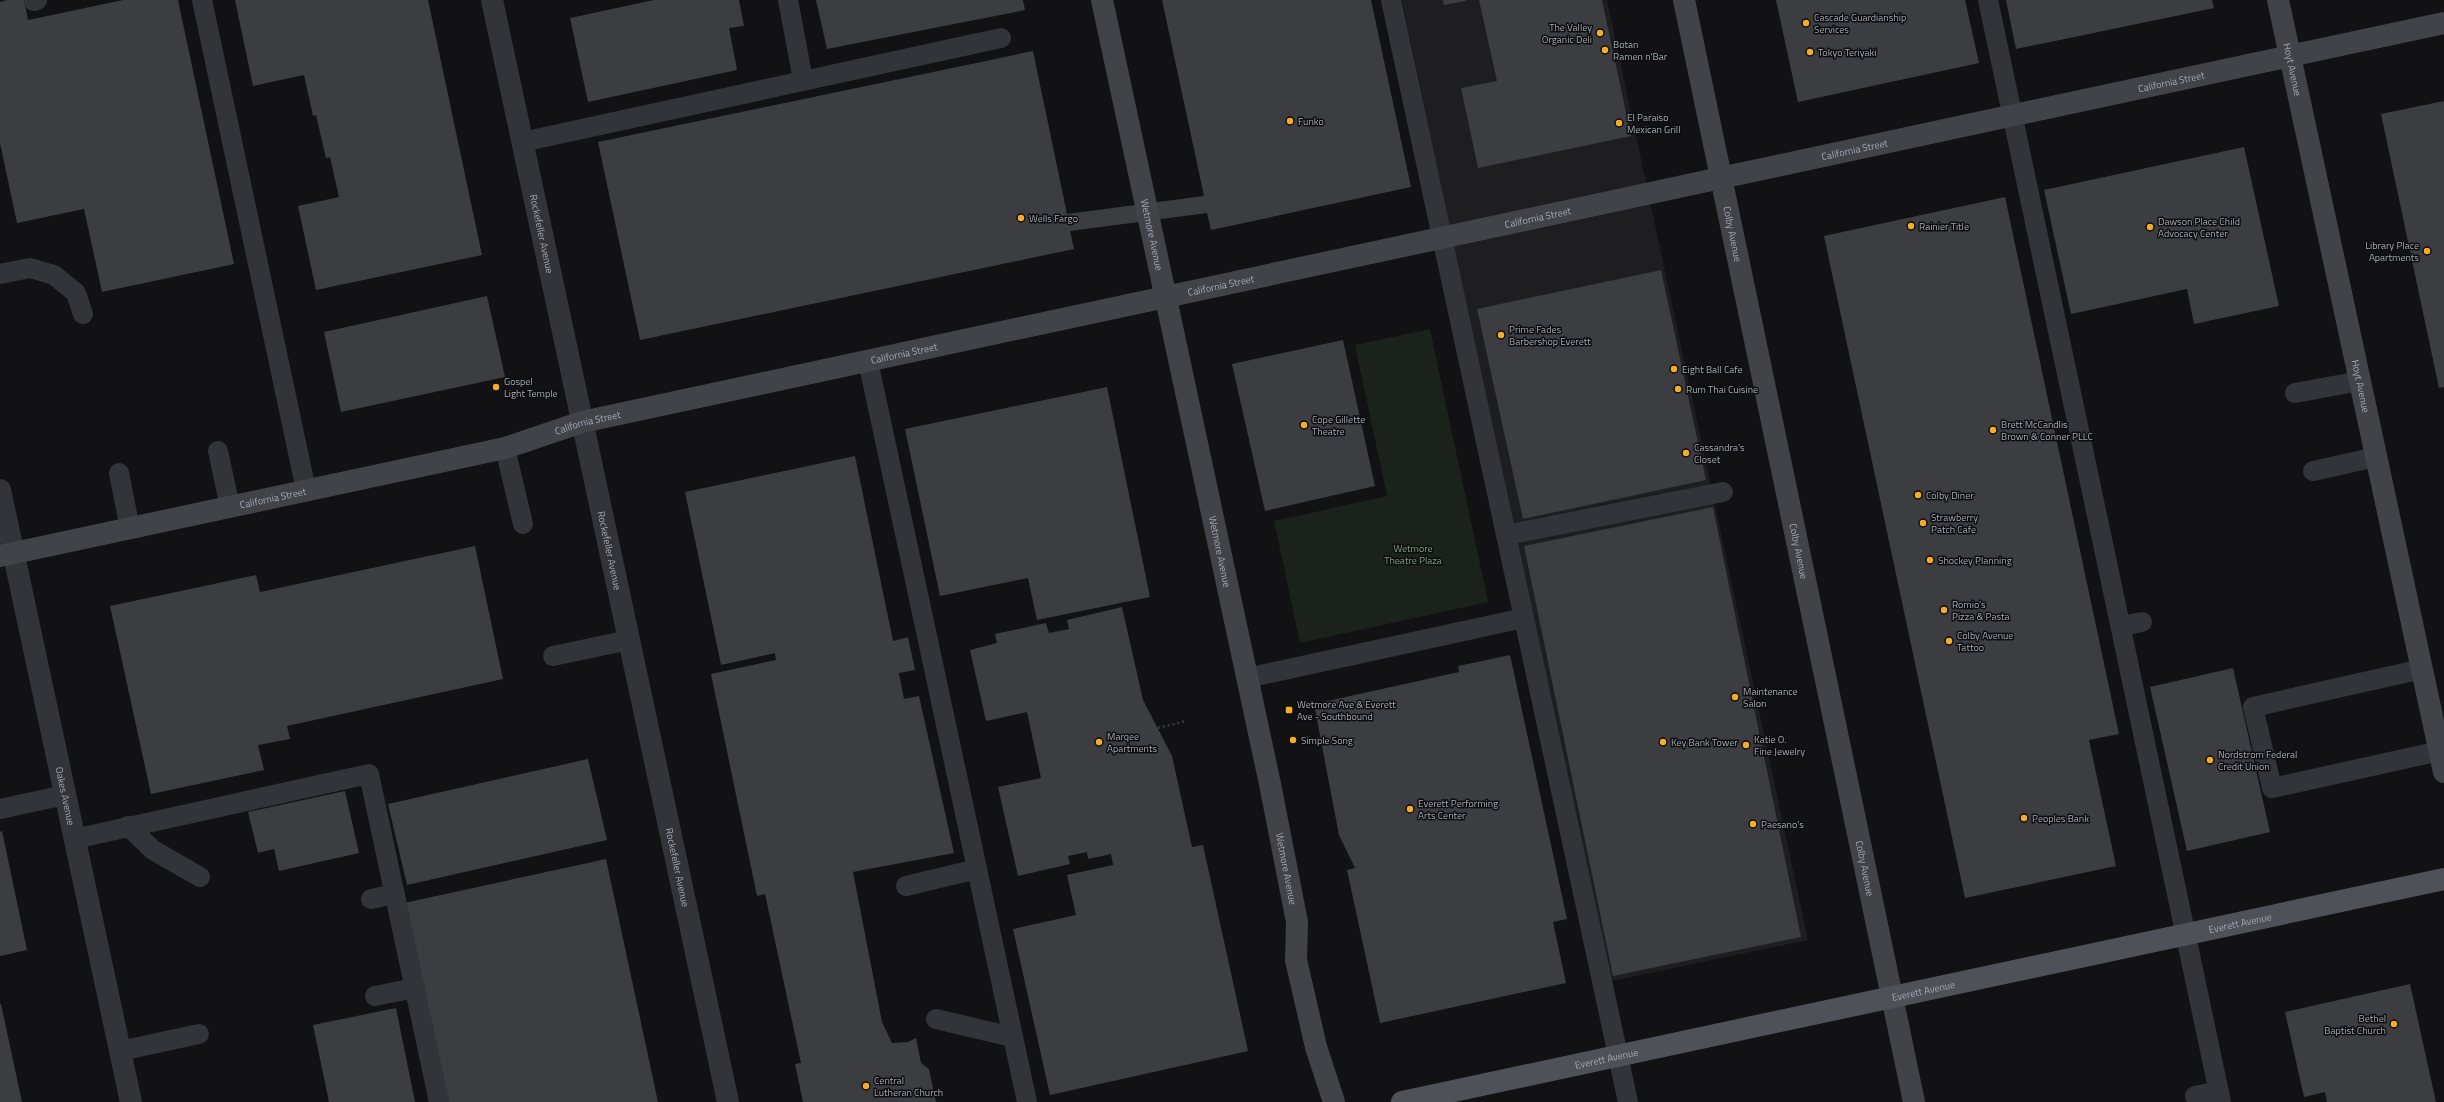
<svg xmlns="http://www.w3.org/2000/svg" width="2444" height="1102" font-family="'Titillium Web',sans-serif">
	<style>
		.built { fill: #1e1e21 }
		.green { fill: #1a221b }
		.building { fill: #3c3d41 }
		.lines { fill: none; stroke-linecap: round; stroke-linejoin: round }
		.path { stroke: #393b40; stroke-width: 2.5; stroke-dasharray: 2 3; stroke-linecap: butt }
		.lane { stroke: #333439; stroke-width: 20 }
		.street { stroke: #333439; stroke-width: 22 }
		.secondary { stroke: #414349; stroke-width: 22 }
		.primary { stroke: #4f5158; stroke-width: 22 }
		.poi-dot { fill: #f8ac26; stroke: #0d0d0f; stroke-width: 1.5 }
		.labels { text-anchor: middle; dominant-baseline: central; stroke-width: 3; stroke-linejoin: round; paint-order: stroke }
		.poi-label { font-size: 10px; fill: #a3a9b5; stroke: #0d0d0f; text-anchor: start }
		.street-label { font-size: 10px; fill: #a3a9b5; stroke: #0d0d0f }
		.park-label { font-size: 10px; fill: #79a17a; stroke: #0d0d0f }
	</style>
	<rect width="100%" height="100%" fill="#121214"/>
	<path class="built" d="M1402 0H1607L1808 940 1607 982Z"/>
	<path class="green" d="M1430 329 1488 602 1300 643 1274 521 1387 496 1355 345Z"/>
	<g class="building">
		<path d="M7 0H24L28 20 123 0H178L234 264 102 292 84 209 17 223 0 143V2Z"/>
		<path d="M235 0H428L482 255 316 290 298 206 339 197 330 157 326 158 316 115 313 116 304 75 253 86Z"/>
		<path d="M654 0H739L744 26 729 28 737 70 588 102 570 18Z"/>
		<path d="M816 0H1023L1025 10 827 49Z"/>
		<path d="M1162 0H1371L1411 187 1211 230 1207 213 1070 231 1074 249 640 340 598 142 1033 51 1067 214 1204 196Z"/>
		<path d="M1443 0H1465L1466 1 1444 5Z"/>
		<path d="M1479 0H1602L1631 136 1478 168 1461 88 1497 81Z"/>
		<path d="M1776 0H1965L1979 63 1798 102Z"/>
		<path d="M2006 0H2212L2214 8 2016 49Z"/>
		<path d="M2444 101V387L2439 388 2381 114Z"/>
		<path d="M2244 147 2279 306 2194 324 2187 289 2071 314 2044 190Z"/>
		<path d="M2005 197 2119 734 2089 740 2116 866 1965 898 1824 236Z"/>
		<path d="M1661 270 1706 480 1523 519 1477 309Z"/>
		<path d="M487 296 505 377 341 412 324 332Z"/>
		<path d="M1343 340 1375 486 1265 511 1232 364Z"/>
		<path d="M1107 387 1150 597 1037 620 1028 578 940 596 905 429Z"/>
		<path d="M855 456 893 641 908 637 915 670 899 673 904 699 919 696 954 853 853 872 882 1022 892 1043 908 1042 916 1038 921 1063 929 1069 936 1102H803L795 1064 801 1063 765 894 757 896 711 674 776 660 775 653 721 665 685 492Z"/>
		<path d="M1713 507 1801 937 1613 976 1524 546Z"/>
		<path d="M475 546 503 679 287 726 290 739 258 745 264 770 151 794 110 606 256 575 260 592Z"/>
		<path d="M1122 607 1143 700 1172 756 1192 847 1203 845 1248 1051 1050 1095 1013 929 1076 915 1067 875 1113 865 1111 854 1088 859 1087 852 1068 856 1070 864 1018 876 998 787 1041 778 1027 712 986 721 970 650 997 643 995 634 1046 623 1049 633 1069 629 1067 620Z"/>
		<path d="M1510 655 1567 919 1553 922 1566 983 1380 1023 1347 870 1355 868 1339 835 1314 704 1459 672 1458 666Z"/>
		<path d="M2233 668 2270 832 2187 851 2150 687Z"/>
		<path d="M588 759 607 840 407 885 388 804Z"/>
		<path d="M345 791 359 853 279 871 274 849 258 853 248 812Z"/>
		<path d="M2 831 27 950 0 956V832Z"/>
		<path d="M606 859 658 1102H447L404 903Z"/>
		<path d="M2410 984 2436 1102H2327L2325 1092 2304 1097 2285 1012Z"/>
		<path d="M0 1004H1L22 1102H0Z"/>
		<path d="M396 1008 415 1102H329L313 1025Z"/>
	</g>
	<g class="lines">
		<path class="path" d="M1158 728 1186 721"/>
		<g class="lane">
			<path d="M202 0 306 490"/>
			<path d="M788 0 803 80"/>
			<path d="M1391 0 1628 1102"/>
			<path d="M1988 0 2221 1102"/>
			<path d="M34 1 37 0"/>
			<path d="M522 142 1001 38"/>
			<path d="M0 274 30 268 54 275 76 293 83 314"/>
			<path d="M868 361 1027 1102"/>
			<path d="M2295 393 2360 381"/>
			<path d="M505 448 523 524"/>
			<path d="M218 451 230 507"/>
			<path d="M2313 471 2376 457"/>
			<path d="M119 473 130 529"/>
			<path d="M1506 535 1723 492"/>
			<path d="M2121 626 2142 622"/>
			<path d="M553 656 629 640"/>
			<path d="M2422 669 2253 707 2272 788 2440 751"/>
			<path d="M1247 678 1524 618"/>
			<path d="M0 809 65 795"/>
			<path d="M128 826 153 850 200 877"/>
			<path d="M74 839 369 774 439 1102"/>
			<path d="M906 886 977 869"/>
			<path d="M371 899 395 894"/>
			<path d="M375 996 415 988"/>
			<path d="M936 1019 1012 1037"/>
			<path d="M120 1051 199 1034"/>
			<path d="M2195 1096 2219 1091"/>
		</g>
		<g class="street">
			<path id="s1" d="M492 0 728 1102"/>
			<path id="s2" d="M0 490 131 1102"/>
		</g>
		<g class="secondary">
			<path id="s3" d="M1102 0 1270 784 1297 922 1296 960 1316 1047 1334 1102"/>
			<path id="s4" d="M1684 0 1914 1102"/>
			<path id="s5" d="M2278 0 2444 772"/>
			<path id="s6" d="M0 556 505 448 582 422 2444 23"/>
		</g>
		<path class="primary" id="s7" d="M1402 1102 2444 879"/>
	</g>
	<g class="poi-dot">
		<circle cx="1806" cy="23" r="4"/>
		<circle cx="1600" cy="33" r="4"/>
		<circle cx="1605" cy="50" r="4"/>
		<circle cx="1810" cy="52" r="4"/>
		<circle cx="1290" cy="121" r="4"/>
		<circle cx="1619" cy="123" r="4"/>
		<circle cx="1021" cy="218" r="4"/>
		<circle cx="1911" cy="226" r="4"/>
		<circle cx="2150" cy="227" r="4"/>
		<circle cx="2427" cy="251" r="4"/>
		<circle cx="1501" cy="335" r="4"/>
		<circle cx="1674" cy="369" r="4"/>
		<circle cx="496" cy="387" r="4"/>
		<circle cx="1678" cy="389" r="4"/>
		<circle cx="1304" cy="425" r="4"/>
		<circle cx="1993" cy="430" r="4"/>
		<circle cx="1686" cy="453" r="4"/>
		<circle cx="1918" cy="495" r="4"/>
		<circle cx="1923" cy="523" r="4"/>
		<circle cx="1930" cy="560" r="4"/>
		<circle cx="1944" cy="610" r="4"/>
		<circle cx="1949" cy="641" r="4"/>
		<circle cx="1735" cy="697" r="4"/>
		<rect x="1285" y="706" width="8" height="8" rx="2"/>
		<circle cx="1293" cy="740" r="4"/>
		<circle cx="1099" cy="742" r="4"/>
		<circle cx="1663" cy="742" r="4"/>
		<circle cx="1746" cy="745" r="4"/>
		<circle cx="2210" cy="760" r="4"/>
		<circle cx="1410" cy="809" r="4"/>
		<circle cx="2024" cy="818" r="4"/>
		<circle cx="1753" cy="824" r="4"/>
		<circle cx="2394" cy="1024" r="4"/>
		<circle cx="866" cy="1086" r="4"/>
	</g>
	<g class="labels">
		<g class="poi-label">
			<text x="1814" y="17">Cascade Guardianship<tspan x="1814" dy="12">Services</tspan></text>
			<text x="1592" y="27" text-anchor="end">The Valley<tspan x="1592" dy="12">Organic Deli</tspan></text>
			<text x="1613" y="44">Botan<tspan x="1613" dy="12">Ramen n'Bar</tspan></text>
			<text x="1818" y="52">Tokyo Teriyaki</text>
			<text x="1627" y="117">El Paraiso<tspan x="1627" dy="12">Mexican Grill</tspan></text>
			<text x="1298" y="121">Funko</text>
			<text x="1029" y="218">Wells Fargo</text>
			<text x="2158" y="221">Dawson Place Child<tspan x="2158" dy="12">Advocacy Center</tspan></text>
			<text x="1919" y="226">Rainier Title</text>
			<text x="2419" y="245" text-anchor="end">Library Place<tspan x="2419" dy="12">Apartments</tspan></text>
			<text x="1509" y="329">Prime Fades<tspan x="1509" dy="12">Barbershop Everett</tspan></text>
			<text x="1682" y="369">Eight Ball Cafe</text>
			<text x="504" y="381">Gospel<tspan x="504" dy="12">Light Temple</tspan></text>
			<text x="1686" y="389">Rum Thai Cuisine</text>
			<text x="1312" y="419">Cope Gillette<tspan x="1312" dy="12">Theatre</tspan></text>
			<text x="2001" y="424">Brett McCandlis<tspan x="2001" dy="12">Brown &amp; Conner PLLC</tspan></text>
			<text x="1694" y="447">Cassandra’s<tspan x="1694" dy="12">Closet</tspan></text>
			<text x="1926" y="495">Colby Diner</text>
			<text x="1931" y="517">Strawberry<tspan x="1931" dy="12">Patch Cafe</tspan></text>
			<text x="1938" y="560">Shockey Planning</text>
			<text x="1952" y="604">Romio’s<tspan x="1952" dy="12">Pizza &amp; Pasta</tspan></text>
			<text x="1957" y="635">Colby Avenue<tspan x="1957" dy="12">Tattoo</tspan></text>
			<text x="1743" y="691">Maintenance<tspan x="1743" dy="12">Salon</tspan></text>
			<text x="1297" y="704">Wetmore Ave &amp; Everett<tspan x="1297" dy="12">Ave - Southbound</tspan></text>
			<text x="1107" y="736">Marqee<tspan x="1107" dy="12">Apartments</tspan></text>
			<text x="1754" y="739">Katie O.<tspan x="1754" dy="12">Fine Jewelry</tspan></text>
			<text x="1301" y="740">Simple Song</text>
			<text x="1671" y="742">Key Bank Tower</text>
			<text x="2218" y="754">Nordstrom Federal<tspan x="2218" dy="12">Credit Union</tspan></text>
			<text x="1418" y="803">Everett Performing<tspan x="1418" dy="12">Arts Center</tspan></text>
			<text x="2032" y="818">Peoples Bank</text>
			<text x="1761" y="824">Paesano’s</text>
			<text x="2386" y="1018" text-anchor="end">Bethel<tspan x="2386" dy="12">Baptist Church</tspan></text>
			<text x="874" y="1080">Central<tspan x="874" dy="12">Lutheran Church</tspan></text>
		</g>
		<g class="street-label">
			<text stroke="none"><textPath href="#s5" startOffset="71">Hoyt Avenue</textPath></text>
			<text stroke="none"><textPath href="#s6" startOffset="2223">California Street</textPath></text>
			<text stroke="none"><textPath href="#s6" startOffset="1899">California Street</textPath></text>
			<text stroke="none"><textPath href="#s6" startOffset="1575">California Street</textPath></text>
			<text stroke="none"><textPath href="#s1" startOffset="239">Rockefeller Avenue</textPath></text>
			<text stroke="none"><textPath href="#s3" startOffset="240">Wetmore Avenue</textPath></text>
			<text stroke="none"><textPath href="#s4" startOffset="239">Colby Avenue</textPath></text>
			<text stroke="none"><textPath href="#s6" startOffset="1251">California Street</textPath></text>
			<text stroke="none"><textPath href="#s6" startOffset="927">California Street</textPath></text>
			<text stroke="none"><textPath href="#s5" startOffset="395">Hoyt Avenue</textPath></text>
			<text stroke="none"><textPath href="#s6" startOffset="603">California Street</textPath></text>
			<text stroke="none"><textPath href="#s6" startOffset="279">California Street</textPath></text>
			<text stroke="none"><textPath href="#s1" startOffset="563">Rockefeller Avenue</textPath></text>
			<text stroke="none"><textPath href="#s3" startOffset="564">Wetmore Avenue</textPath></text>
			<text stroke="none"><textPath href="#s4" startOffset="563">Colby Avenue</textPath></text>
			<text stroke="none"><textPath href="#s2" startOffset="313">Oakes Avenue</textPath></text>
			<text stroke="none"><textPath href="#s1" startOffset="887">Rockefeller Avenue</textPath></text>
			<text stroke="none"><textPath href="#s3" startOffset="888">Wetmore Avenue</textPath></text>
			<text stroke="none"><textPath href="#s4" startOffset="887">Colby Avenue</textPath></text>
			<text stroke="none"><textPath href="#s7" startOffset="857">Everett Avenue</textPath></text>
			<text stroke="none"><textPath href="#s7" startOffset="533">Everett Avenue</textPath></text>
			<text stroke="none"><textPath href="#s7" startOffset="209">Everett Avenue</textPath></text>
		</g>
		<g class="park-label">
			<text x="1413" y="548">Wetmore<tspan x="1413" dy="12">Theatre Plaza</tspan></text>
		</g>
	</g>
</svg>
